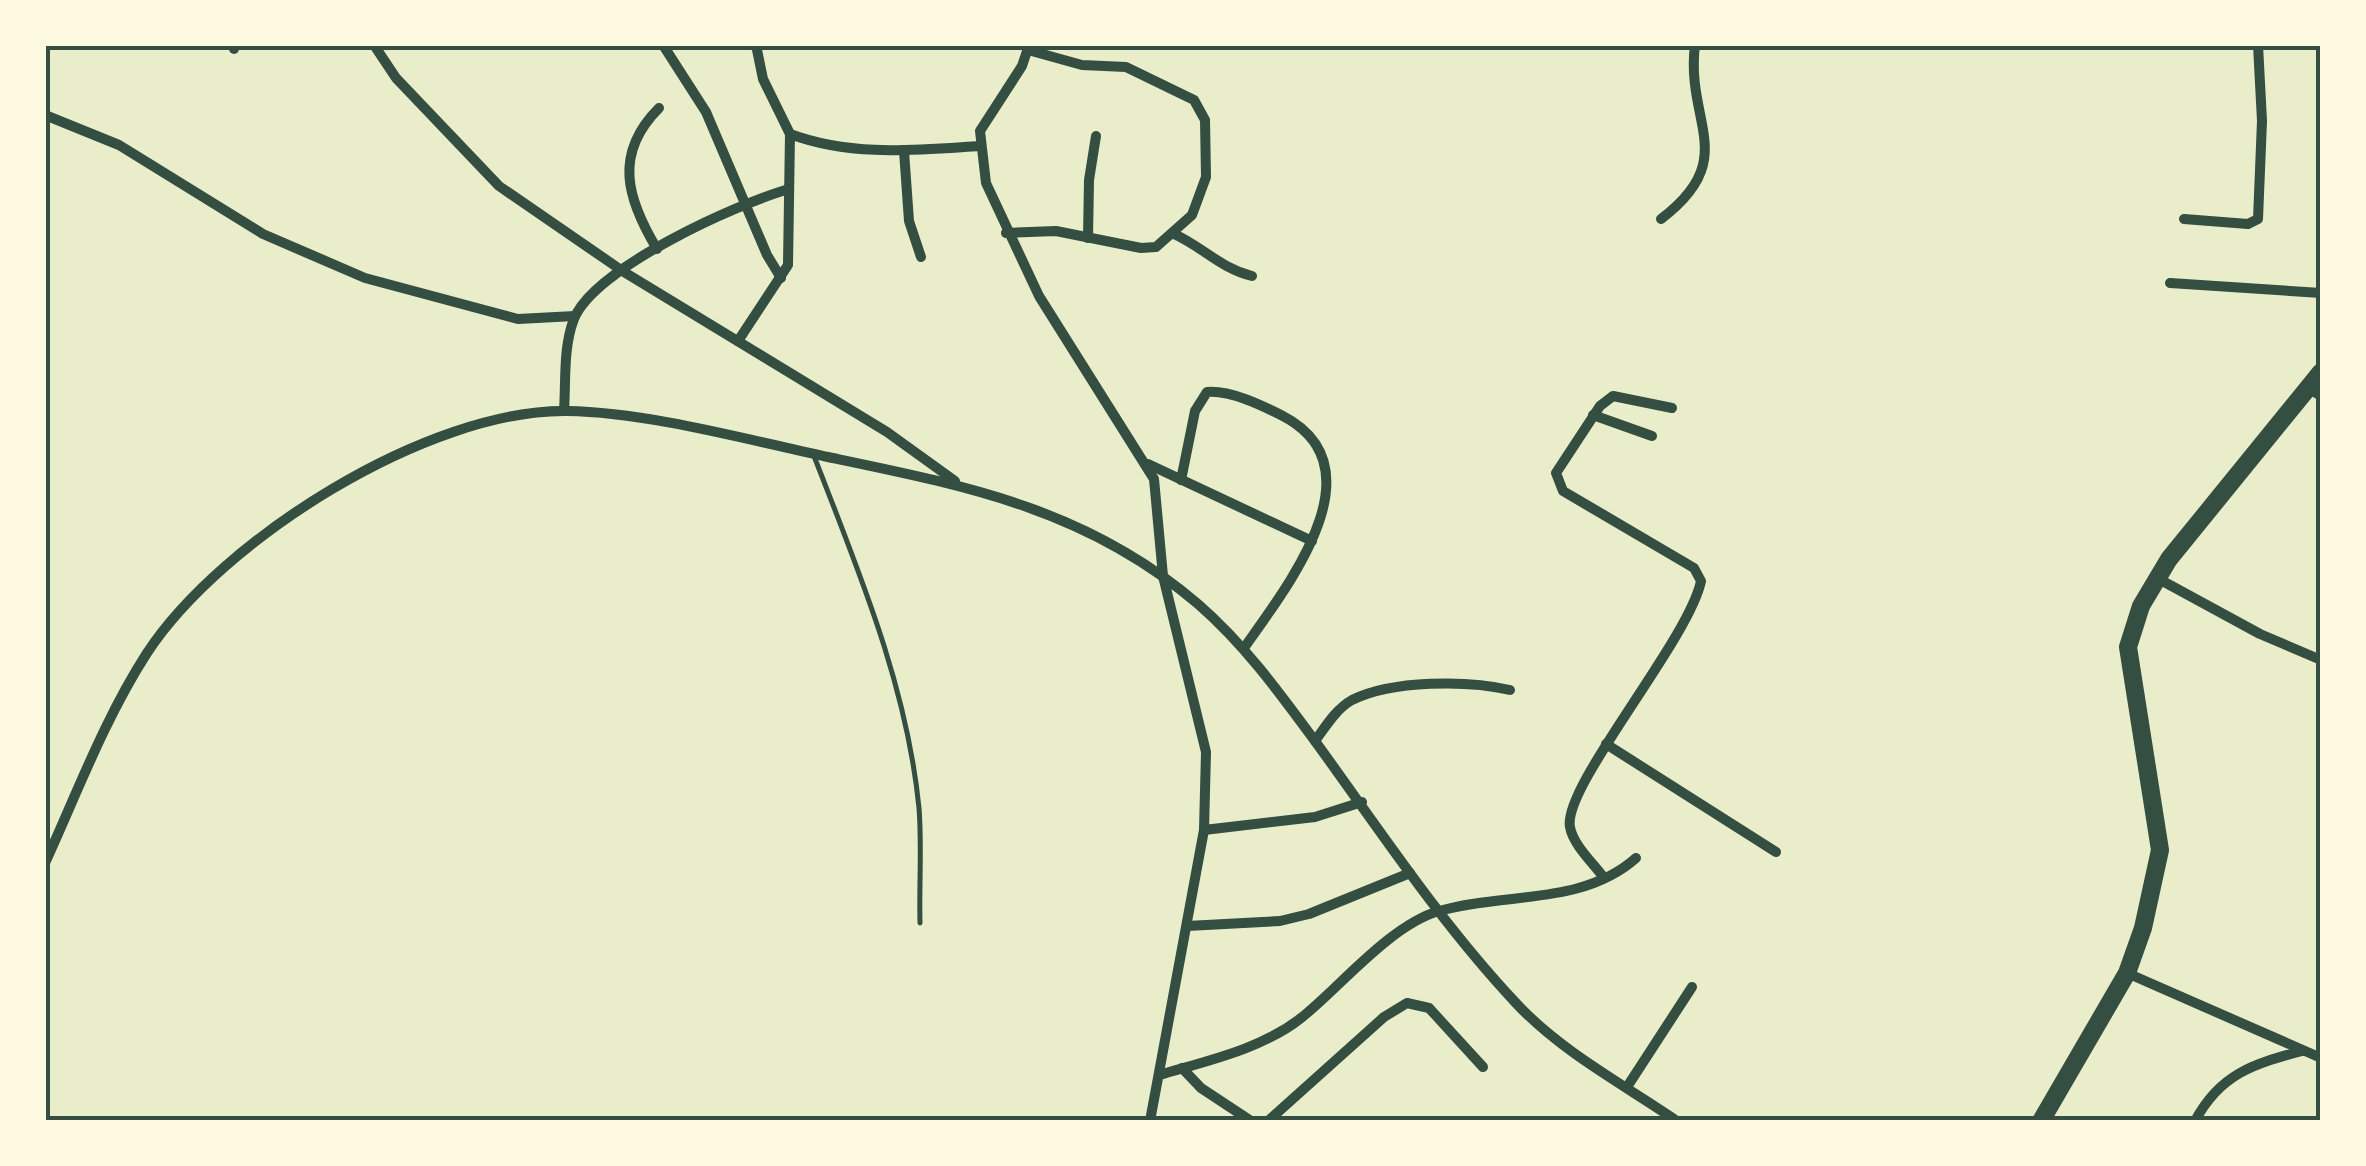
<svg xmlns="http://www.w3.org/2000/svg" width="2366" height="1166" font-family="'Work Sans',sans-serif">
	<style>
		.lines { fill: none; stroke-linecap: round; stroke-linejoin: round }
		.service { stroke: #344e41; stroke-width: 5 }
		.minor { stroke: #344e41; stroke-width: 10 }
		.primary { stroke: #344e41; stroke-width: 18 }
		.neatline { fill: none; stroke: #344e41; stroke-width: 4 }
	</style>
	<rect width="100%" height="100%" fill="#e9edc9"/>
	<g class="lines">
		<path class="service" d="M814 456C858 570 907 685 919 808 922 846 919 885 920 923"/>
		<g class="minor">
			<path d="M374 45 396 78 499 186 624 272 887 432 955 481"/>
			<path d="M663 45 706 112 767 255 781 278"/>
			<path d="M756 45 763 79 790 134C852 157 915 150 980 146"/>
			<path d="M1029 45 1022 66 980 131 986 183 1039 296 1154 479 1163 576 1206 752 1204 830 1150 1121"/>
			<path d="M234 49V45"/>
			<path d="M45 115 119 145 263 234 365 278 518 319 575 316"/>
			<path d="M904 151 909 221 921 257"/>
			<path d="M1661 219C1741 158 1685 123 1695 45"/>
			<path d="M2184 219 2248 224 2258 219 2262 121 2258 45"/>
			<path d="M1006 233 1056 231 1141 248 1156 247 1192 215 1206 177 1205 120 1194 100 1126 67 1082 65 1028 50"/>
			<path d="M1174 234C1203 247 1220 268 1252 276"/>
			<path d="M1088 238 1089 180 1096 136"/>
			<path d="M657 249C627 199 613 154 659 108"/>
			<path d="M2170 283 2321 293"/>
			<path d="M738 341 788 265 790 134"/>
			<path d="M2308 388 2321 396"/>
			<path d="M564 411C566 381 563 347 574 319 594 268 737 204 789 189"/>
			<path d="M1593 415 1652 436"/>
			<path d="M1148 464 1312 541"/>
			<path d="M1181 480 1195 411 1207 392C1230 390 1261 405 1281 415 1384 467 1285 589 1244 648"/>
			<path d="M2157 578 2260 634 2321 660"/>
			<path d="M1315 741C1326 726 1336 709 1352 700 1392 680 1468 680 1510 690"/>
			<path d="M1606 744 1776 852"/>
			<path d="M1204 830 1315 817 1362 802"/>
			<path d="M45 863C77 793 105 718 147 653 222 539 428 409 567 411 647 412 749 440 828 457 967 486 1087 509 1198 604 1244 644 1279 692 1315 741 1379 829 1440 922 1515 1002 1560 1051 1623 1084 1677 1121"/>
			<path d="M1604 878C1594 864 1573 845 1570 827 1562 787 1689 640 1701 581L1694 568 1563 491 1556 473 1600 406 1613 396 1672 408"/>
			<path d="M1187 926 1280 921 1309 914 1410 873"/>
			<path d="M2127 973 2321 1058"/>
			<path d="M1182 1068 1201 1088 1251 1121"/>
			<path d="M1159 1075C1206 1061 1262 1049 1301 1018 1339 988 1390 925 1439 911 1504 892 1582 906 1636 858"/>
			<path d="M1627 1087 1692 987"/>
			<path d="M1268 1121 1384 1017 1407 1003 1429 1008 1483 1067"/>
			<path d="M2195 1121C2220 1074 2253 1064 2302 1051"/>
		</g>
		<path class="primary" d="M2041 1121 2127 973 2143 928 2160 850 2128 647 2141 606 2169 559 2321 372"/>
	</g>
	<rect width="2366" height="1166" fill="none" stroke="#fefae0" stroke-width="95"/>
	<rect x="48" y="48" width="2270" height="1070" class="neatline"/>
</svg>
